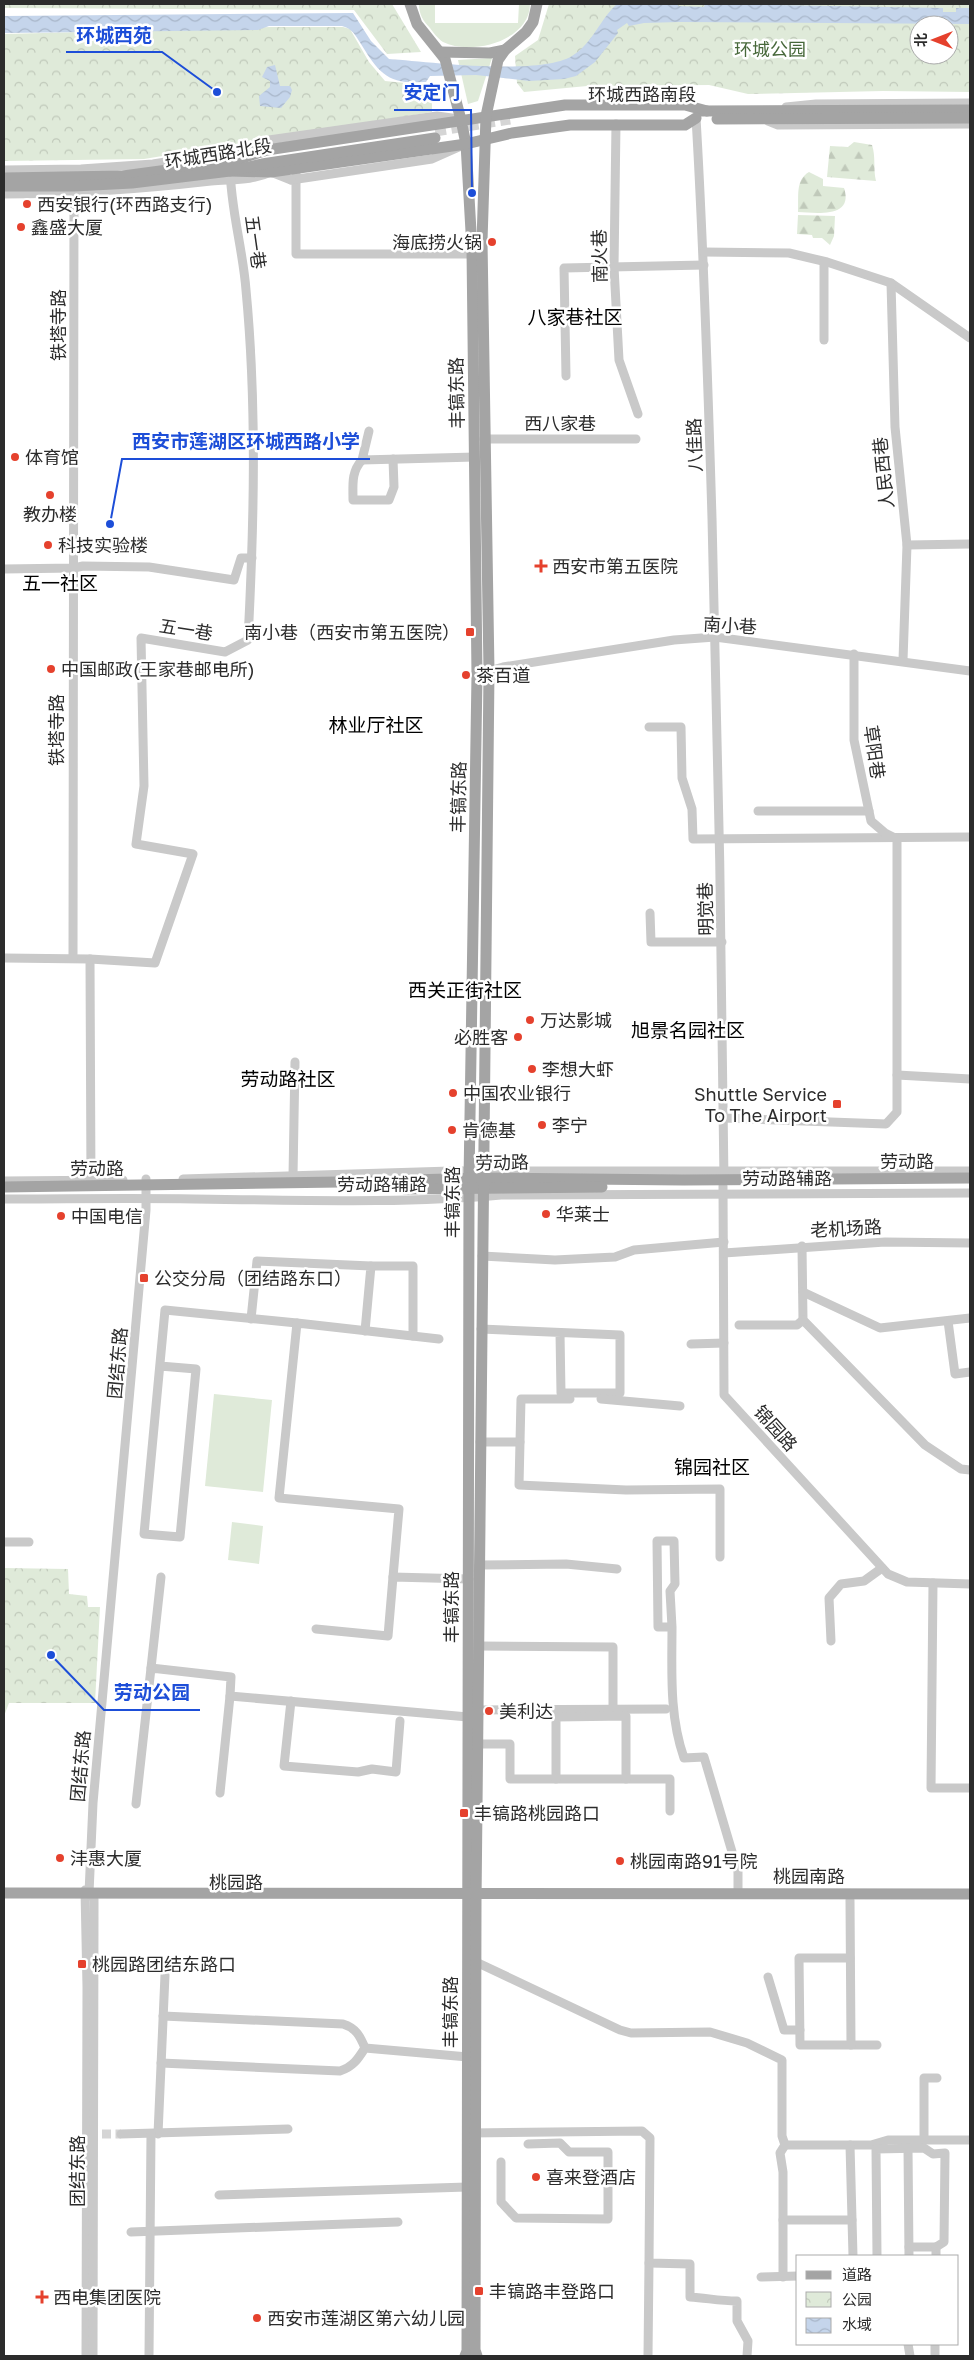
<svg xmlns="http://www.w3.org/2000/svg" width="974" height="2360" font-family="'Golos Text','Noto Sans SC',sans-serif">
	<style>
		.grass { fill: #dfead9 }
		.forest { fill: url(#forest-firs) }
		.park { fill: url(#park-crowns); fill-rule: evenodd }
		.water { fill: url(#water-waves) }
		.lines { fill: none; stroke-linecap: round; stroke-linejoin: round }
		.minor-tunnel { stroke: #d5d5d5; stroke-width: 9; stroke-dasharray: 9 4.5; stroke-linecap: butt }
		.major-tunnel { stroke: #d5d5d5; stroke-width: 11; stroke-dasharray: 11 5.5; stroke-linecap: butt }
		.minor { stroke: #c9c9c9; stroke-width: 9 }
		.major { stroke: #a4a4a4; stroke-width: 11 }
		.poi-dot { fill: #e5412d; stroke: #fff; stroke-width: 2 }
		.labels { text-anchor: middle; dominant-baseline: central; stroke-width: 5; stroke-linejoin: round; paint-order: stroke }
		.park-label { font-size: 18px; fill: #47683a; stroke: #fff }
		.street-label { font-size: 18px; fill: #2c2c2c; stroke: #fff }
		.poi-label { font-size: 18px; fill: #2c2c2c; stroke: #fff; text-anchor: start }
		.neighbourhood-label { font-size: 19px; fill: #000; stroke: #fff }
		.leader { fill: none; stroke: #1d4ed8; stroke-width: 2 }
		.callout-dot { fill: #1d4ed8; stroke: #fff; stroke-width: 2 }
		.callout-label { font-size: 19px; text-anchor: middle; font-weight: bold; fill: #1d4ed8; stroke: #fff; stroke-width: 5; stroke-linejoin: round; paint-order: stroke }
	</style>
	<defs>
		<pattern id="forest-firs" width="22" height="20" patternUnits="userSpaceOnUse" patternTransform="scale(1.25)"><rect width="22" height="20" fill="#dfead9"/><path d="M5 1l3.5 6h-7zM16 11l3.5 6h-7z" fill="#c0c9ba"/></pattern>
		<pattern id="park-crowns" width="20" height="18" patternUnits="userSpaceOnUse" patternTransform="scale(1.25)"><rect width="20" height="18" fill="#dfead9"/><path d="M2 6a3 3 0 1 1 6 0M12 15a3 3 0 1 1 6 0" fill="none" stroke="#c0c9ba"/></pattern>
		<pattern id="water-waves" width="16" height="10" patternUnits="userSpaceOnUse" patternTransform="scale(1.25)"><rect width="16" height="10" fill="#c5d5eb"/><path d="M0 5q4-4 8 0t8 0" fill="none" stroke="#a9b7ca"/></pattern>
	</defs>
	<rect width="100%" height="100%" fill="#fff"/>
	<g class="grass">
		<path d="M419 4H435V23H518L519 4H530C530 41 471 56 443 42 438 39 433 32 430 28 423 21 419 14 419 4Z"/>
		<path d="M492 58 478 101 468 104 458 60Z"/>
		<path d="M214 1394 272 1400 263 1492 205 1486Z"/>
		<path d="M232 1522 263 1526 259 1564 228 1560Z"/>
	</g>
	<g class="forest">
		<path d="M854 142 872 145C876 157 873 169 876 181L827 177 830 146 848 147Z"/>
		<path d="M809 172 823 179V186L844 188C854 218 817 213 798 212 799 197 795 180 809 172Z"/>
		<path d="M798 215 835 216 834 236 830 245 822 238H813L812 235 797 234Z"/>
	</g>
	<g class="park">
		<path d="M4 4H392L421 52 387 54 354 10 4 8Z"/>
		<path d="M549 4H970V92L883 91 748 94 709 85 587 86 524 92 517 83 515 56 538 40ZM919 25H949V55H919Z"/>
		<path d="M271 27H343L350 29 369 62 385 81 427 85 432 99V112L144 159 4 161V34Z"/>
		<path d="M4 1568 68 1569 69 1594 87 1596 88 1607H100L95 1703H9L4 1716Z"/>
	</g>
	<g class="water">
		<path d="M617 4H678V6L704 7 705 4H715L943 8V12H956V8H970V24L679 22 644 23 629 26 627 23 617 30 618 33 595 62 576 76 564 79 529 81 476 75 430 76 426 82C389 85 379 74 361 44 355 35 353 29 342 26H269L258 30 4 33V16L353 13 371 41 389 59C431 62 539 76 572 56 592 44 601 18 617 4Z"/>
		<path d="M275 65 280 86H290L292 90 290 97 281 108 260 106 259 96 270 87V81L262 77 267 67Z"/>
	</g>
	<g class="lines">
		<path class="minor-tunnel" d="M102 2134H121"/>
		<path class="major-tunnel" d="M435 131 510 119"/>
		<g class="minor">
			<path d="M786 107 816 104 970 103"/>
			<path d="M696 118C704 252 708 385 712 518 718 739 722 959 724 1180"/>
			<path d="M768 121 778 125 970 124"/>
			<path d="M616 124 614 267 619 360 638 414"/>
			<path d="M296 168V254H472"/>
			<path d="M4 170 81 169 153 164 229 152 269 140 437 116 459 119"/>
			<path d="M291 180 432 159 459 147"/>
			<path d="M4 194C74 194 141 189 211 181 231 179 252 181 271 172L291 180"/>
			<path d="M704 252 789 253 827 262 891 283 970 338"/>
			<path d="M824 262V340"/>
			<path d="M891 283 895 427 907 545 903 660"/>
			<path d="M566 376 564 268 704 265"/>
			<path d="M369 431 362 460 475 457"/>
			<path d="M484 439H636"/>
			<path d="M362 460C351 472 353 485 353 500H389L394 487 393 459"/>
			<path d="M907 545 970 544"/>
			<path d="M4 569 74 568 83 566 149 567 234 580 241 558H252"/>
			<path d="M489 671 503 667 674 640 715 637 970 671"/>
			<path d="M649 727H681L682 778 692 809 693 839 970 837"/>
			<path d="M758 811H869"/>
			<path d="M650 913 651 942H722"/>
			<path d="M4 958 90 959 91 1185"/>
			<path d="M73 958 74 186"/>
			<path d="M90 959 155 963 193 854 136 844 144 786 141 638 225 652 248 640C254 524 257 406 246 290 243 249 230 207 230 166"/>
			<path d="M897 1075 970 1079"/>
			<path d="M724 1118 886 1124 897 1112V839L885 833 871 821 854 740V654"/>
			<path d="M293 1176 295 1062"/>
			<path d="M183 1179 451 1171H970"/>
			<path d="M4 1181 123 1180"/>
			<path d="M723 1186 724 1395 888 1574 907 1582 970 1584"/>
			<path d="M4 1199C67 1199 130 1198 194 1199 296 1200 399 1204 501 1195L970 1193"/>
			<path d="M802 1246 803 1320 925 1445 961 1469 970 1470"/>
			<path d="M724 1253 885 1242 970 1243"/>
			<path d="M482 1256 555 1260 615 1257 634 1250 724 1242"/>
			<path d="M371 1266H413V1336"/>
			<path d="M803 1292 880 1328 970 1318"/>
			<path d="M251 1319 257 1261 371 1266 365 1331"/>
			<path d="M948 1321 955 1374 970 1372"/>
			<path d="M739 1325H797L803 1320"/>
			<path d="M481 1329 620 1335V1393H561L560 1333"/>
			<path d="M691 1344 724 1343"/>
			<path d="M160 1366 196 1369 180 1537 144 1534 165 1310 297 1323"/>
			<path d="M601 1399 680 1406"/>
			<path d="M480 1442H520L521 1399H570"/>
			<path d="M520 1442 519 1485 626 1490 720 1489V1557"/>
			<path d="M4 1542H29"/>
			<path d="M479 1565 566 1564 617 1569"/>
			<path d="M393 1577 399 1509 279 1498 297 1323 439 1339"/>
			<path d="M933 1583 931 1788H970"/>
			<path d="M672 1627 670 1591 675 1584 674 1541H657L658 1627H672C672 1671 669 1715 684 1758L704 1757 738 1872V1894"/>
			<path d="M316 1629 388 1636 393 1577 469 1579"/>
			<path d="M831 1641 829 1598 841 1584 864 1581 882 1568"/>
			<path d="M479 1646 613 1647V1709"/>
			<path d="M151 1668 161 1577"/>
			<path d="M291 1701 284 1766 358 1772 372 1769 396 1772 400 1721"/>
			<path d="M478 1710 666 1709"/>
			<path d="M478 1744H510V1779H670V1811"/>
			<path d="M556 1779V1717L626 1716V1779"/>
			<path d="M220 1793 230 1696"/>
			<path d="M136 1804 151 1668 231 1677 230 1696 468 1717"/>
			<path d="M85 1890 87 1987 86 2356"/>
			<path d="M850 1900 851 2045H877"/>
			<path d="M850 1958H799L800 2045H851"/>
			<path d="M476 1962 620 2030 631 2033 710 2032 747 2043 782 2060V2136L785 2145 780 2153 783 2172V2277"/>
			<path d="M768 1977 784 2030H800"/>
			<path d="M163 2016 343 2024C356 2028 360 2036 365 2048"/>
			<path d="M161 2063 340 2071C353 2067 358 2059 365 2048L468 2057"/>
			<path d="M470 2133 642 2131 650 2138 649 2263 690 2264V2297C707 2298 719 2301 737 2301V2321L748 2341 747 2356"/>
			<path d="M121 2134 288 2129"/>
			<path d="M158 2134 165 1975"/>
			<path d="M924 2140V2078H937"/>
			<path d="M785 2145H871L888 2140H970"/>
			<path d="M850 2145 853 2256"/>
			<path d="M908 2148 909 2256"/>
			<path d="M501 2162V2202L516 2218 608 2219V2152H569L560 2143 528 2144"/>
			<path d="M219 2195 467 2187"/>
			<path d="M783 2220H852"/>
			<path d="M131 2232 398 2222"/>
			<path d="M909 2247H936V2256"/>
			<path d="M877 2256 876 2149 924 2148 933 2154 945 2153 944 2242 936 2247"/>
			<path d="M761 2277 798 2276"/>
			<path d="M908 2344 910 2356"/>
			<path d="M93 2356 94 1917V1899L89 1893 93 1803 146 1210V1179"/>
			<path d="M149 2356 151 2134"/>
			<path d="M648 2356 649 2263"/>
			<path d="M935 2356V2344"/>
		</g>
		<g class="major">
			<path d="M410 4 417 24 445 59 461 120 466 144 472 249 477 675 469 1180 467 2351 465 2356"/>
			<path d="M441 52 490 53 505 50"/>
			<path d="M700 111 970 110"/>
			<path d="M717 119 970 118"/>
			<path d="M230 162 267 150 565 105H685L707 111"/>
			<path d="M230 171 271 172 466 144 512 133 570 125H685L696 118"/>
			<path d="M4 178 123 176 235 161"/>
			<path d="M4 186H74L132 183 230 171 262 164 435 138"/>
			<path d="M4 1187 340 1182 483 1178 684 1180 970 1178"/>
			<path d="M405 1189 602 1187"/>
			<path d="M4 1893 970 1894"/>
			<path d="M477 2356 475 2350 476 1901 489 671 482 241 486 116 498 60 505 50 526 32 533 22 537 4"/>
		</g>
	</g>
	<g class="poi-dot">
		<circle cx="27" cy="204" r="5"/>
		<circle cx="21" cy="227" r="5"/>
		<circle cx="492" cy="242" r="5"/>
		<circle cx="15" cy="457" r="5"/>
		<circle cx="50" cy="495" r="5"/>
		<circle cx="48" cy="545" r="5"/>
		<path d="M538.5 558.5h5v5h5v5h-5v5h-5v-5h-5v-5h5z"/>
		<rect x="465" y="627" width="10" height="10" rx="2.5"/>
		<circle cx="51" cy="669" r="5"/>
		<circle cx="466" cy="675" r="5"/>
		<circle cx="530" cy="1020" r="5"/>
		<circle cx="518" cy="1037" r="5"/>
		<circle cx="532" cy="1069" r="5"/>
		<circle cx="453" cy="1093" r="5"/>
		<rect x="832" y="1099" width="10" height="10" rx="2.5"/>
		<circle cx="542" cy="1125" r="5"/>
		<circle cx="452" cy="1130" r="5"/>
		<circle cx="546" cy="1214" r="5"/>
		<circle cx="61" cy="1216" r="5"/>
		<rect x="139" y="1273" width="10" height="10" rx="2.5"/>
		<circle cx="489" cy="1711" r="5"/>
		<rect x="459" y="1808" width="10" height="10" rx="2.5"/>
		<circle cx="60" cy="1858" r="5"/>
		<circle cx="620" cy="1861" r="5"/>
		<rect x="77" y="1959" width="10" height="10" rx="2.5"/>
		<circle cx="536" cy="2177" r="5"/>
		<rect x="474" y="2286" width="10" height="10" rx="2.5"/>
		<path d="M39.5 2289.5h5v5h5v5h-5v5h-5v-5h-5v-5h5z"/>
		<circle cx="257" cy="2318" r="5"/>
	</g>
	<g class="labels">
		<g class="park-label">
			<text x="770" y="49">环城公园</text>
		</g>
		<g class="street-label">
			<text x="642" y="94">环城西路南段</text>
			<text transform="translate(218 153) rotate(-9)">环城西路北段</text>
			<text transform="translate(256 242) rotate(82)">五一巷</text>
			<text transform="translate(599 256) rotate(-91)">南火巷</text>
			<text transform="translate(58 325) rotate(-90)">铁塔寺路</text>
			<text transform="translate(456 393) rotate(-91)">丰镐东路</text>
			<text x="560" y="423">西八家巷</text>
			<text transform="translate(694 445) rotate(-92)">八佳路</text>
			<text transform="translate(883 473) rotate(-96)">人民西巷</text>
			<text transform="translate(730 625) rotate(3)">南小巷</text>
			<text transform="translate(186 629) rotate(9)">五一巷</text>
			<text transform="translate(56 730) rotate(-90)">铁塔寺路</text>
			<text transform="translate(875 752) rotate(82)">草阳巷</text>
			<text transform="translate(458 797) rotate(-89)">丰镐东路</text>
			<text transform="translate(705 909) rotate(-91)">明觉巷</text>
			<text x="907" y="1161">劳动路</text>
			<text transform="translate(502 1162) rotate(-1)">劳动路</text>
			<text x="97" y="1168">劳动路</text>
			<text x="787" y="1178">劳动路辅路</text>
			<text x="382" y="1184">劳动路辅路</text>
			<text transform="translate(452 1202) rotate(-90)">丰镐东路</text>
			<text transform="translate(846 1228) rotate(-3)">老机场路</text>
			<text transform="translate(117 1363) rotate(-85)">团结东路</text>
			<text transform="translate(776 1428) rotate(48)">锦园路</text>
			<text transform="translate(451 1607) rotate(-90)">丰镐东路</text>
			<text transform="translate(80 1766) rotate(-85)">团结东路</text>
			<text x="809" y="1876">桃园南路</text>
			<text x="236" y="1882">桃园路</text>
			<text transform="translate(450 2012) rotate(-90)">丰镐东路</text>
			<text transform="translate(77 2171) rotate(-90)">团结东路</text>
		</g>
		<g class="poi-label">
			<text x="37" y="204">西安银行(环西路支行)</text>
			<text x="31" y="227">鑫盛大厦</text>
			<text x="482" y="242" text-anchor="end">海底捞火锅</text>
			<text x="25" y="457">体育馆</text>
			<text x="50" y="514" text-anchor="middle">教办楼</text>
			<text x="58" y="545">科技实验楼</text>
			<text x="552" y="566">西安市第五医院</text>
			<text x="460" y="632" text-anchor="end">南小巷（西安市第五医院）</text>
			<text x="61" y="669">中国邮政(王家巷邮电所)</text>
			<text x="476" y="675">茶百道</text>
			<text x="540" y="1020">万达影城</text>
			<text x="508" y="1037" text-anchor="end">必胜客</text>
			<text x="542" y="1069">李想大虾</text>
			<text x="463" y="1093">中国农业银行</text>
			<text x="827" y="1094" text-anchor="end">Shuttle Service<tspan x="827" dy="21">To The Airport</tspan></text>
			<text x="552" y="1125">李宁</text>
			<text x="462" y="1130">肯德基</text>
			<text x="556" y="1214">华莱士</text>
			<text x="71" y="1216">中国电信</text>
			<text x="154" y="1278">公交分局（团结路东口）</text>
			<text x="499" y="1711">美利达</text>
			<text x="474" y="1813">丰镐路桃园路口</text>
			<text x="70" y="1858">沣惠大厦</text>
			<text x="630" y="1861">桃园南路91号院</text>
			<text x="92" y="1964">桃园路团结东路口</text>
			<text x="546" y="2177">喜来登酒店</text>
			<text x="489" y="2291">丰镐路丰登路口</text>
			<text x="53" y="2297">西电集团医院</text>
			<text x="267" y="2318">西安市莲湖区第六幼儿园</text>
		</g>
		<g class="neighbourhood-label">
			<text x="575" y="316">八家巷社区</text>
			<text x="60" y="582">五一社区</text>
			<text x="376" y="724">林业厅社区</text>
			<text x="465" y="989">西关正街社区</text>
			<text x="688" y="1029">旭景名园社区</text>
			<text x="288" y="1078">劳动路社区</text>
			<text x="712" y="1466">锦园社区</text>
		</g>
	</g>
	<path class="leader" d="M217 92L162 52H66M472 193L471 110H394M110 524L122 459H370M51 1655L104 1710H200"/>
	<g class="callout-dot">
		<circle cx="217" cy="92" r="5"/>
		<circle cx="472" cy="193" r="5"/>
		<circle cx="110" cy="524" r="5"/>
		<circle cx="51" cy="1655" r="5"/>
	</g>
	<g class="callout-label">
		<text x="114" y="42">环城西苑</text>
		<text x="432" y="99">安定门</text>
		<text x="246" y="448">西安市莲湖区环城西路小学</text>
		<text x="152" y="1699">劳动公园</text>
	</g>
	<rect width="974" height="2360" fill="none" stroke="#2c2c2c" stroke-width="10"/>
	<rect x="796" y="2255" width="162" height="90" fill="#ffffff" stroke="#ababab"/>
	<rect x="806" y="2271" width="25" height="8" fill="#a4a4a4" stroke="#ababab"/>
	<text x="842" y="2280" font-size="15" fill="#2c2c2c">道路</text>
	<rect x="806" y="2292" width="25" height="15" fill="url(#park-crowns)" stroke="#ababab"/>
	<text x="842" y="2305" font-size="15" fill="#2c2c2c">公园</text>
	<rect x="806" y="2318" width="25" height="15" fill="url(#water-waves)" stroke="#ababab"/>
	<text x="842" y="2330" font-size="15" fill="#2c2c2c">水域</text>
	<g transform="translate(934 40) rotate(270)"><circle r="24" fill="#ffffff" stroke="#ababab"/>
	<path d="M0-4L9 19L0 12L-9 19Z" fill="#e5412d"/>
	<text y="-8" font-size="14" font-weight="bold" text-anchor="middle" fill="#2c2c2c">北</text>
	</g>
</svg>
